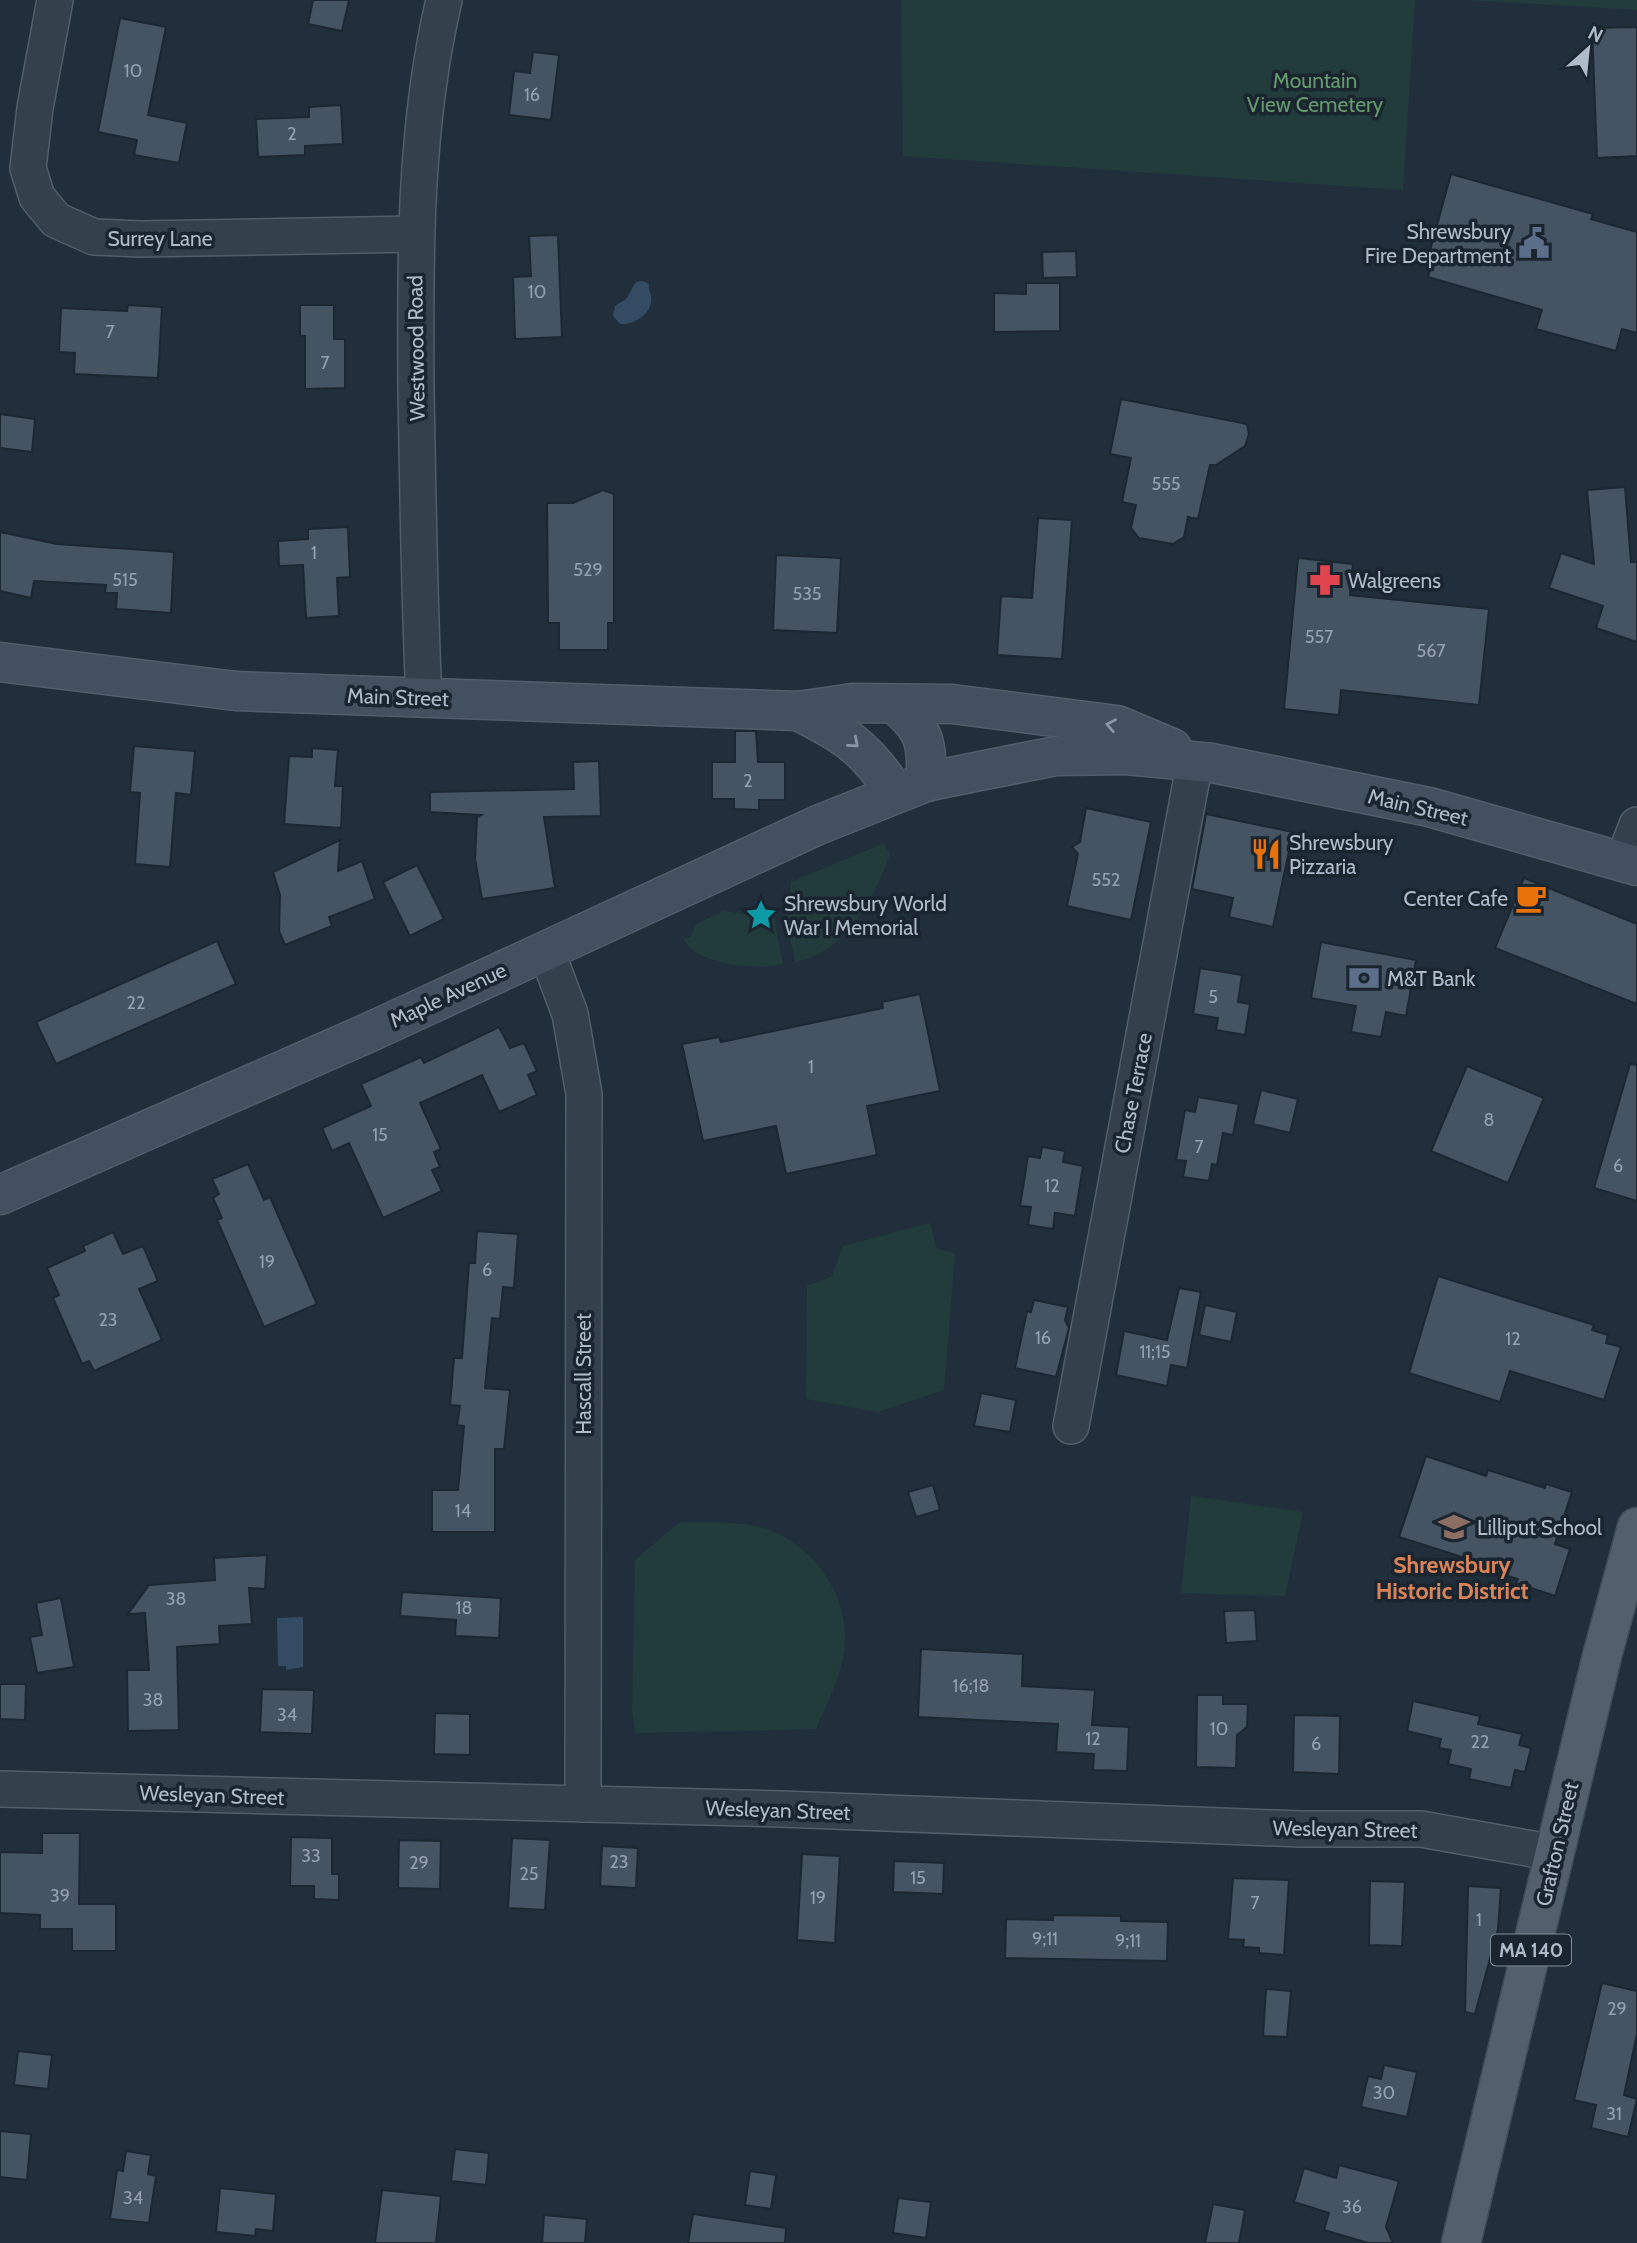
<svg xmlns="http://www.w3.org/2000/svg" width="1637" height="2243" font-family="Cabin,sans-serif">
	<style>
		.green { fill: #223c3c }
		.water { fill: #334c64 }
		.building { fill: #445463; stroke: #1c2732; stroke-width: 2 }
		.lines { fill: none; stroke-linecap: round; stroke-linejoin: round }
		.minor-casing { stroke: #525e69; stroke-width: 38 }
		.secondary-casing { stroke: #525e69; stroke-width: 41 }
		.primary-casing { stroke: #414c58; stroke-width: 41 }
		.minor { stroke: #34404c; stroke-width: 35 }
		.secondary { stroke: #42505f; stroke-width: 38 }
		.primary { stroke: #525f6c; stroke-width: 38 }
		.oneway { stroke: #8996a3 }
		.labels { text-anchor: middle; dominant-baseline: central; stroke-width: 7; stroke-linejoin: round; paint-order: stroke }
		.number-label { font-size: 18px; fill: #94a1af }
		.shield { fill: #1a2530; stroke: #828e9a; stroke-width: 2 }
		.shield-label { font-size: 19px; font-weight: bold; fill: #afbbc8 }
		.park-label { font-size: 21px; fill: #659a6c; stroke: #1a2530 }
		.poi-label { font-size: 21px; fill: #afbbc8; stroke: #1a2530; text-anchor: start }
		.street-label { font-size: 21px; fill: #afbbc8; stroke: #1a2530 }
		.neighbourhood-label { font-size: 23px; font-weight: bold; fill: #da8358; stroke: #1a2530 }
	</style>
	<rect width="100%" height="100%" fill="#202f3b"/>
	<g class="green">
		<path d="M901 0H1415L1403 190 903 156Z"/>
		<path d="M1467 0H1637V10Z"/>
		<path d="M884 843 890 855C872 900 848 951 795 962L787 923 791 882Z"/>
		<path d="M724 911 774 918 783 964C757 971 697 965 683 939L690 937 696 924Z"/>
		<path d="M930 1223 937 1249 955 1253 944 1390 878 1412 806 1399 807 1286 832 1276 843 1246Z"/>
		<path d="M1191 1496 1303 1512 1285 1596 1181 1593Z"/>
		<path d="M680 1522C705 1523 735 1521 760 1527 810 1541 848 1591 845 1643 843 1673 828 1701 816 1729L635 1733 632 1711 635 1560Z"/>
	</g>
	<g class="water">
		<path d="M643 281 649 284C648 288 650 292 651 295 654 313 635 325 620 324L613 316 615 306 626 299 636 282Z"/>
		<path d="M303 1617V1667L286 1670V1666H278L277 1618Z"/>
	</g>
	<g class="building">
		<path d="M313 0H349L342 31 308 24Z"/>
		<path d="M120 18 166 27 148 115 187 123 179 163 134 155 137 140 98 132Z"/>
		<path d="M1637 27V156L1597 158 1592 28Z"/>
		<path d="M533 52 559 55 551 120 509 115 514 71 530 73Z"/>
		<path d="M341 105 343 144 305 146V155L258 157 256 119 309 117V107Z"/>
		<path d="M1451 174 1593 214 1591 219 1637 232V333L1622 329 1616 351 1536 329 1542 310 1428 277 1434 256 1429 254Z"/>
		<path d="M558 235 562 337 515 339 513 277 531 276 529 236Z"/>
		<path d="M1076 251 1077 277 1043 278 1042 252Z"/>
		<path d="M1026 283H1060V331L994 332V293L1026 294Z"/>
		<path d="M128 305 162 307 158 378 74 374 75 353 59 352 61 308 127 311Z"/>
		<path d="M300 305H334V339H345V388L305 389V336H300Z"/>
		<path d="M1121 399 1247 424 1249 434 1245 446 1216 465H1210L1198 519 1188 517 1184 537 1173 544 1139 538 1131 528 1136 505 1122 502 1131 458 1110 454Z"/>
		<path d="M0 414 35 419 32 452 0 448Z"/>
		<path d="M1625 487 1631 562H1637V642L1596 628 1603 606 1549 588 1561 553 1594 564 1587 490Z"/>
		<path d="M603 490 614 494V623H608V650H559V623H548L547 503H573Z"/>
		<path d="M1038 518 1072 520 1062 659 997 655 1001 596 1032 598Z"/>
		<path d="M348 527 350 577 337 578 339 616 306 618 303 565 279 566 278 541 308 539V529Z"/>
		<path d="M0 532 57 544 174 552 171 613 116 609 117 593H105L106 585 34 581 31 598 0 591Z"/>
		<path d="M776 555 841 558 837 633 773 630Z"/>
		<path d="M1298 558 1353 564 1350 595 1489 609 1479 705 1341 690 1339 715 1284 709Z"/>
		<path d="M735 731H756L758 762H785V800H759V810L734 809V799H712V762H735Z"/>
		<path d="M134 746 195 751 191 795 176 793 170 867 135 864 140 793 130 792Z"/>
		<path d="M312 748 338 750 335 786H343L341 828 284 824 289 756 312 757Z"/>
		<path d="M599 761 601 816 544 817 555 888 482 899 475 859 477 817 481 815 430 812V792L574 789 573 762Z"/>
		<path d="M1086 808 1151 822 1131 920 1067 906 1078 854 1072 847 1080 842Z"/>
		<path d="M1206 814 1293 832 1273 927 1229 917 1233 898 1192 889Z"/>
		<path d="M340 840 338 871 362 861 375 899 329 917 332 926 285 945 279 931 280 895 273 872Z"/>
		<path d="M417 865 444 919 410 936 383 882Z"/>
		<path d="M1524 878 1637 924V1004L1495 948Z"/>
		<path d="M217 941 236 984 56 1064 36 1022Z"/>
		<path d="M1321 942 1416 960 1406 1016 1386 1012 1381 1037 1351 1032 1356 1006 1311 998Z"/>
		<path d="M1200 968 1242 975 1238 1002 1250 1004 1245 1035 1216 1030 1218 1018 1193 1014Z"/>
		<path d="M920 994 940 1091 867 1106 877 1155 786 1174 776 1126 703 1141 682 1044 719 1037 721 1042 883 1008 882 1002Z"/>
		<path d="M499 1027 510 1048 524 1043 537 1071 528 1075 537 1095 499 1112 482 1075 420 1103 441 1149 434 1152 440 1167 432 1170 442 1191 383 1218 349 1143 332 1151 322 1128 371 1106 361 1084 421 1057 424 1063Z"/>
		<path d="M1630 1064 1637 1065V1201L1594 1188Z"/>
		<path d="M1467 1066 1544 1098 1508 1183 1431 1151Z"/>
		<path d="M1261 1090 1298 1099 1290 1133 1253 1124Z"/>
		<path d="M1198 1097 1239 1104 1233 1135 1223 1133 1217 1165 1212 1164 1209 1181 1183 1177 1186 1161 1176 1160 1185 1110 1195 1112Z"/>
		<path d="M1042 1147 1065 1151 1063 1162 1083 1166 1075 1216 1055 1213 1053 1229 1028 1225 1031 1207 1020 1206 1028 1156 1040 1158Z"/>
		<path d="M248 1164 264 1200 270 1197 317 1304 264 1327 217 1220 222 1218 213 1198 219 1194 212 1179Z"/>
		<path d="M477 1231 518 1234 514 1288 503 1287 500 1319 492 1318 485 1388 510 1390 504 1449H495V1532H432V1490H458L464 1426 457 1425 460 1406 450 1405 454 1358H462L469 1263H475Z"/>
		<path d="M113 1232 123 1254 143 1246 158 1281 139 1289 162 1340 94 1371 89 1361 82 1364 53 1298 59 1295 47 1268 85 1251 83 1246Z"/>
		<path d="M1438 1276 1594 1325 1592 1330 1608 1335 1606 1343 1621 1347 1604 1400 1510 1371 1500 1402 1409 1373Z"/>
		<path d="M1179 1288 1201 1292 1187 1368 1171 1365 1167 1386 1116 1375 1124 1331 1167 1340Z"/>
		<path d="M1034 1300 1068 1307 1065 1320 1069 1328 1056 1377 1015 1368 1027 1311 1031 1312Z"/>
		<path d="M1205 1305 1237 1312 1231 1342 1199 1335Z"/>
		<path d="M981 1393 1016 1400 1010 1432 974 1426Z"/>
		<path d="M1426 1456 1486 1476 1488 1470 1545 1488 1546 1484 1572 1492 1555 1544 1570 1549 1555 1596 1516 1583 1518 1579 1495 1572 1497 1568 1399 1537Z"/>
		<path d="M933 1485 940 1510 916 1517 908 1492Z"/>
		<path d="M267 1555 265 1589 249 1588 252 1624 219 1626 220 1644 177 1647 179 1730 128 1731 127 1670H149L145 1613 128 1614 149 1585 215 1580 214 1558Z"/>
		<path d="M402 1592 501 1598 499 1638 455 1636 456 1620 400 1616Z"/>
		<path d="M61 1598 74 1667 37 1673 30 1637 42 1635 36 1603Z"/>
		<path d="M1255 1610 1257 1641 1226 1643 1224 1611Z"/>
		<path d="M921 1649 1023 1654 1022 1686 1095 1690 1092 1725 1129 1727 1127 1771 1093 1770 1094 1754 1056 1752 1058 1724 918 1717Z"/>
		<path d="M0 1684H26L25 1720 0 1719Z"/>
		<path d="M262 1689 314 1690 312 1734 260 1732Z"/>
		<path d="M1197 1695H1223V1704H1248L1247 1727 1237 1735 1236 1768 1196 1767Z"/>
		<path d="M1413 1701 1480 1716 1478 1724 1522 1734 1519 1745 1531 1748 1525 1772 1515 1770 1511 1788 1469 1779 1471 1769 1448 1764 1451 1750 1439 1748 1441 1739 1407 1731Z"/>
		<path d="M435 1713 470 1714V1755L434 1754Z"/>
		<path d="M1294 1715 1340 1716 1339 1774 1293 1772Z"/>
		<path d="M42 1833H80L79 1904H116V1951H72V1929H40V1915L0 1913V1852L42 1853Z"/>
		<path d="M291 1837 332 1838V1874H339V1900L314 1899V1886H290Z"/>
		<path d="M512 1838 550 1840 545 1910 508 1908Z"/>
		<path d="M399 1840 441 1841 440 1889 398 1888Z"/>
		<path d="M602 1846 638 1848 636 1888 600 1886Z"/>
		<path d="M802 1854 840 1856 835 1943 797 1940Z"/>
		<path d="M894 1861 944 1863 943 1894 893 1892Z"/>
		<path d="M1233 1878 1289 1880 1284 1955 1259 1953V1948L1243 1947 1244 1940 1228 1939Z"/>
		<path d="M1370 1881 1405 1882 1402 1946 1369 1945Z"/>
		<path d="M1468 1886 1501 1888 1498 1929 1475 2014 1465 2012Z"/>
		<path d="M1053 1915 1121 1916V1921L1168 1922 1167 1961 1005 1958 1006 1919 1053 1920Z"/>
		<path d="M1602 1983 1637 1991V2034L1624 2095 1637 2099 1628 2137 1591 2128 1596 2105 1574 2100Z"/>
		<path d="M1266 1989 1291 1991 1287 2037 1263 2036Z"/>
		<path d="M18 2051 52 2055 48 2089 14 2085Z"/>
		<path d="M1384 2065 1417 2072 1407 2117 1361 2107 1368 2076 1381 2079Z"/>
		<path d="M0 2131 31 2134 27 2180 0 2177Z"/>
		<path d="M455 2149 489 2153 486 2185 451 2181Z"/>
		<path d="M126 2151 151 2155 148 2174 156 2176 149 2223 110 2219 117 2170 123 2171Z"/>
		<path d="M1339 2165 1399 2181 1386 2227 1393 2243H1368L1324 2230 1329 2213 1294 2202 1304 2168 1336 2178Z"/>
		<path d="M750 2171 776 2175 771 2209 745 2205Z"/>
		<path d="M220 2188 276 2194 273 2231 256 2229 255 2236 216 2232Z"/>
		<path d="M382 2190 441 2196 436 2243H375Z"/>
		<path d="M898 2198 931 2202 926 2238 893 2233Z"/>
		<path d="M1213 2204 1245 2210 1239 2243H1205Z"/>
		<path d="M693 2214 786 2228 785 2243H688Z"/>
		<path d="M544 2215 587 2219 585 2243H542Z"/>
	</g>
	<g class="lines">
		<defs>
			<g id="minor">
				<path d="M55 0 35 108 28 168 37 197 56 220 94 237 141 239 415 234"/>
				<path d="M424 699C419 596 418 494 416 391 415 260 414 128 444 0"/>
				<path d="M1623 862 1637 825"/>
				<path d="M546 950 570 1014 584 1094 583 1804"/>
				<path d="M1071 1426 1195 761"/>
				<path d="M0 1789 782 1809 1300 1829H1421L1555 1853"/>
			</g>
			<g id="secondary">
				<path d="M0 662 236 691 798 711 853 703 952 704 1117 725 1172 748"/>
				<path d="M896 705C926 731 927 744 926 782"/>
				<path d="M798 711C844 734 867 748 895 793"/>
				<path d="M0 1195 370 1032 818 825 926 782 980 771 1056 756 1126 755 1212 763 1429 807 1637 866"/>
			</g>
			<path id="primary" d="M1461 2243 1602 1656 1637 1527"/>
		</defs>
		<use href="#minor" class="minor-casing"/>
		<use href="#secondary" class="secondary-casing"/>
		<use href="#primary" class="primary-casing"/>
		<use href="#minor" class="minor"/>
		<use href="#secondary" class="secondary"/>
		<use href="#primary" class="primary"/>
	</g>
	<defs><path id="oneway-chevron" d="M-2-3.5L2.5 0L-2 3.5" fill="none" stroke-width="1.6" stroke-linecap="round" stroke-linejoin="round" transform="scale(1.75)"/></defs>
	<g class="oneway">
		<use href="#oneway-chevron" transform="translate(1111 725) rotate(-169)"/>
		<use href="#oneway-chevron" transform="translate(854 743) rotate(41)"/>
	</g>
	<defs>
		<symbol id="civic-bare" viewBox="-9 -9 18 18"><path d="M-.6-6.5H3V-4.5H.6V-3L4-1V1h2V6H-6V1h2V-1L-.6-3ZM-1.2 2.5V6h2.4V2.5Z" fill="#5c6f8a" stroke="#1a2530" stroke-width="2.5" paint-order="stroke"/></symbol>
		<symbol id="pharmacy-bare" viewBox="-9 -9 18 18"><path d="M-2-6h4v4h4v4h-4v4h-4v-4h-4v-4h4Z" fill="#e0444e" stroke="#1a2530" stroke-width="2.5" paint-order="stroke"/></symbol>
		<symbol id="restaurant-bare" viewBox="-9 -9 18 18"><path d="M-5-6h1v4h1v-4h1v4h1v-4h1v5L-1.5 .5V6h-2V.5L-5-1ZM5-6V6H3V1.5H1.5Q1.5-4 5-6Z" fill="#e8710a" stroke="#1a2530" stroke-width="2.5" paint-order="stroke"/></symbol>
		<symbol id="cafe-bare" viewBox="-9 -9 18 18"><path d="M-5.5-4.5H6V0H3Q3 3.5 0 3.5H-2.5Q-5.5 3.5-5.5 0ZM3-3.2v2h1.7v-2ZM-6 4.5H4V6H-6Z" fill="#e8710a" stroke="#1a2530" stroke-width="2.5" paint-order="stroke"/></symbol>
		<symbol id="sight-bare" viewBox="-9 -9 18 18"><path d="M0-6L1.8-2.2L6-1.7L2.9 1.2L3.7 5.4L0 3.3L-3.7 5.4L-2.9 1.2L-6-1.7L-1.8-2.2Z" fill="#0f9aa8" stroke="#1a2530" stroke-width="2.5" paint-order="stroke"/></symbol>
		<symbol id="bank-bare" viewBox="-9 -9 18 18"><path d="M-6-4H6V4H-6ZM0-2.3a2.3 2.3 0 1 0 0 4.6a2.3 2.3 0 1 0 0-4.6Z" fill="#5c6f8a" stroke="#1a2530" stroke-width="2.5" paint-order="stroke"/></symbol>
		<symbol id="school-bare" viewBox="-9 -9 18 18"><path d="M0-5L7-2L0 1L-7-2ZM-4 1L0 2.5L4 1V4Q0 6-4 4Z" fill="#8d6e63" stroke="#1a2530" stroke-width="2.5" paint-order="stroke"/></symbol>
	</defs>
	<g fill-rule="evenodd">
		<use href="#civic-bare" x="1512" y="221" width="44" height="44"/>
		<use href="#pharmacy-bare" x="1303" y="558" width="44" height="44"/>
		<use href="#restaurant-bare" x="1244" y="832" width="44" height="44"/>
		<use href="#cafe-bare" x="1509" y="876" width="44" height="44"/>
		<use href="#sight-bare" x="739" y="893" width="44" height="44"/>
		<use href="#bank-bare" x="1342" y="956" width="44" height="44"/>
		<use href="#school-bare" x="1432" y="1505" width="44" height="44"/>
	</g>
	<g class="labels">
		<g class="number-label">
			<text x="133" y="71">10</text>
			<text x="532" y="95">16</text>
			<text x="292" y="134">2</text>
			<text x="537" y="292">10</text>
			<text x="110" y="332">7</text>
			<text x="325" y="363">7</text>
			<text x="1166" y="484">555</text>
			<text x="314" y="553">1</text>
			<text x="588" y="570">529</text>
			<text x="125" y="580">515</text>
			<text x="807" y="594">535</text>
			<text x="1319" y="637">557</text>
			<text x="1431" y="651">567</text>
			<text x="748" y="781">2</text>
			<text x="1106" y="880">552</text>
			<text x="1213" y="997">5</text>
			<text x="136" y="1003">22</text>
			<text x="811" y="1067">1</text>
			<text x="1489" y="1120">8</text>
			<text x="380" y="1135">15</text>
			<text x="1199" y="1147">7</text>
			<text x="1618" y="1166">6</text>
			<text x="1052" y="1186">12</text>
			<text x="267" y="1262">19</text>
			<text x="487" y="1270">6</text>
			<text x="108" y="1320">23</text>
			<text x="1043" y="1338">16</text>
			<text x="1513" y="1339">12</text>
			<text x="1155" y="1352">11;15</text>
			<text x="463" y="1511">14</text>
			<text x="176" y="1599">38</text>
			<text x="464" y="1608">18</text>
			<text x="971" y="1686">16;18</text>
			<text x="153" y="1700">38</text>
			<text x="287" y="1715">34</text>
			<text x="1219" y="1729">10</text>
			<text x="1093" y="1739">12</text>
			<text x="1480" y="1742">22</text>
			<text x="1316" y="1744">6</text>
			<text x="311" y="1856">33</text>
			<text x="619" y="1862">23</text>
			<text x="419" y="1863">29</text>
			<text x="529" y="1874">25</text>
			<text x="918" y="1878">15</text>
			<text x="60" y="1896">39</text>
			<text x="818" y="1898">19</text>
			<text x="1255" y="1903">7</text>
			<text x="1479" y="1920">1</text>
			<text x="1045" y="1939">9;11</text>
			<text x="1128" y="1941">9;11</text>
			<text x="1617" y="2009">29</text>
			<text x="1384" y="2093">30</text>
			<text x="1614" y="2114">31</text>
			<text x="133" y="2198">34</text>
			<text x="1352" y="2207">36</text>
		</g>
		<rect class="shield" x="1491" y="1934.5" width="80" height="31" rx="5"/>
		<g class="shield-label">
			<text x="1531" y="1950">MA 140</text>
		</g>
		<g class="park-label">
			<text x="1315" y="80">Mountain<tspan x="1315" dy="24">View Cemetery</tspan></text>
		</g>
		<g class="poi-label">
			<text x="1511" y="231" text-anchor="end">Shrewsbury<tspan x="1511" dy="24">Fire Department</tspan></text>
			<text x="1348" y="580">Walgreens</text>
			<text x="1289" y="842">Shrewsbury<tspan x="1289" dy="24">Pizzaria</tspan></text>
			<text x="1508" y="898" text-anchor="end">Center Cafe</text>
			<text x="784" y="903">Shrewsbury World<tspan x="784" dy="24">War I Memorial</tspan></text>
			<text x="1387" y="978">M&amp;T Bank</text>
			<text x="1477" y="1527">Lilliput School</text>
		</g>
		<g class="street-label">
			<text x="160" y="238">Surrey Lane</text>
			<text transform="translate(416 348) rotate(-91)">Westwood Road</text>
			<text transform="translate(398 697) rotate(2)">Main Street</text>
			<text transform="translate(1418 807) rotate(13)">Main Street</text>
			<text transform="translate(448 995) rotate(-25)">Maple Avenue</text>
			<text transform="translate(1133 1093) rotate(-79)">Chase Terrace</text>
			<text transform="translate(583 1374) rotate(-90)">Hascall Street</text>
			<text transform="translate(212 1795) rotate(2)">Wesleyan Street</text>
			<text transform="translate(778 1810) rotate(2)">Wesleyan Street</text>
			<text transform="translate(1345 1829) rotate(1)">Wesleyan Street</text>
			<text transform="translate(1557 1844) rotate(-77)">Grafton Street</text>
		</g>
		<g class="neighbourhood-label">
			<text x="1452" y="1565">Shrewsbury<tspan x="1452" dy="26">Historic District</tspan></text>
		</g>
	</g>
	<g transform="translate(1588 49) rotate(27)" stroke="#1a2530" stroke-width="5" paint-order="stroke">
	<path d="M0-5L12 26L0 18L-12 26Z" fill="#afbbc8"/>
	<text y="-10" font-size="19" font-weight="bold" text-anchor="middle" fill="#afbbc8">N</text>
	</g>
</svg>
